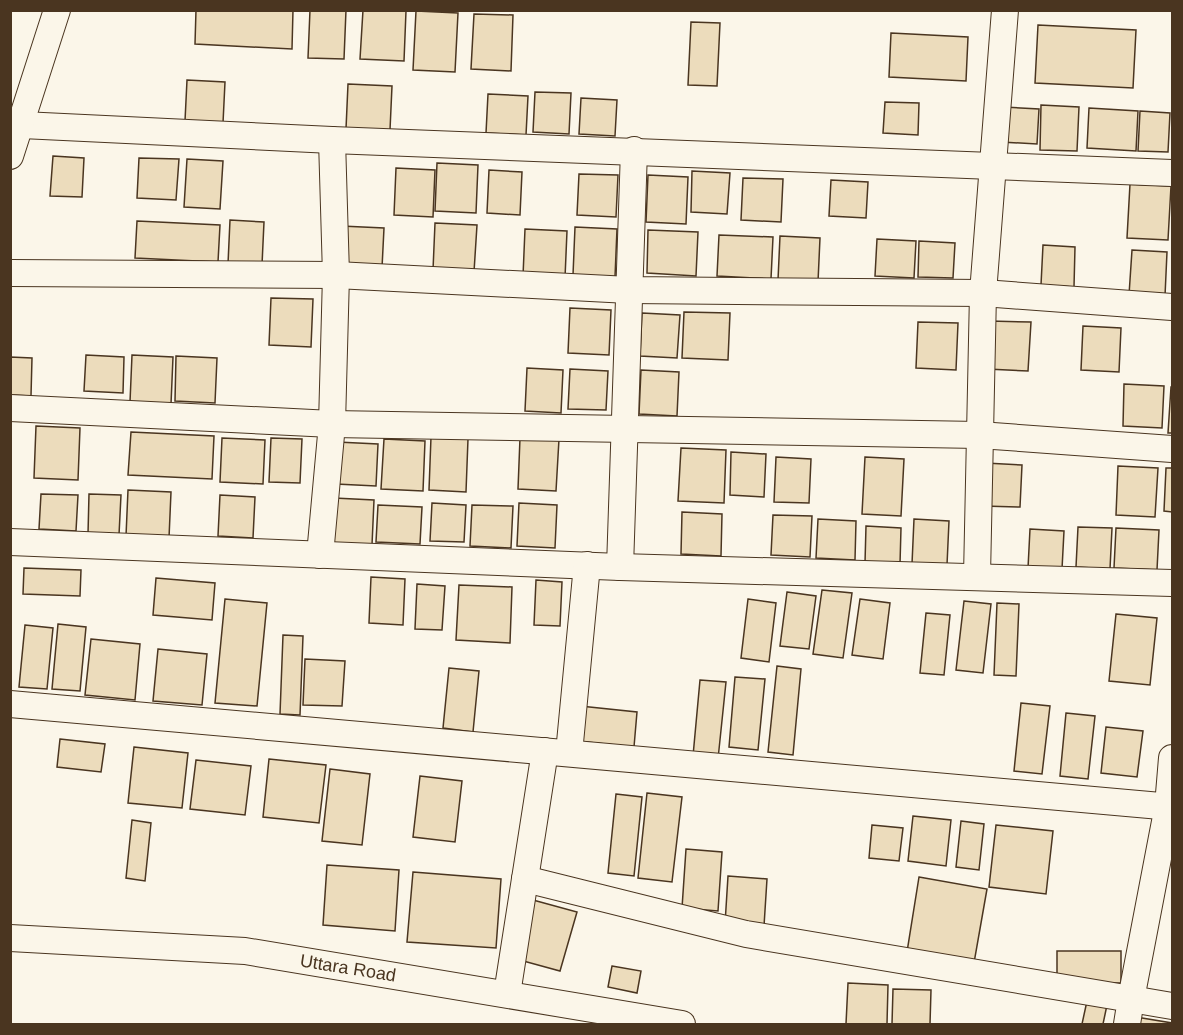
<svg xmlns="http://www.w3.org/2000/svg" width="1183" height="1035" font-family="Arial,sans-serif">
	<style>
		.building { fill: #ecdcbc; stroke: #4a3520; stroke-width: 1.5 }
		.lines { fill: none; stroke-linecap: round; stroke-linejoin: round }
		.street-casing { stroke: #4a3520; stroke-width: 28 }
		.street { stroke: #fbf6e9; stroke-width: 26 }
		.labels { text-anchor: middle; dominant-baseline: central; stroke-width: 4.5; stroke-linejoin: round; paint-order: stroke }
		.street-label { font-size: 18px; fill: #4a3520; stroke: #fbf6e9 }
	</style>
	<rect width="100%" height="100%" fill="#fbf6e9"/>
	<g class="building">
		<path d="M196 10H293L292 49 195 44Z"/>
		<path d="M310 10H346L344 59 308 58Z"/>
		<path d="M363 10 406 11 404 61 360 59Z"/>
		<path d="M416 11 458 13 455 72 413 70Z"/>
		<path d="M474 14 513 15 511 71 471 69Z"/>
		<path d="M691 22 720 23 717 86 688 85Z"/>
		<path d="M1038 25 1136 30 1133 88 1035 83Z"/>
		<path d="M891 33 968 37 966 81 889 77Z"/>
		<path d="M187 80 225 82 223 123 185 121Z"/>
		<path d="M348 84 392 86 390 130 346 129Z"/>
		<path d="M535 92 571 93 569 134 533 132Z"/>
		<path d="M488 94 528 96 526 135 486 133Z"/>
		<path d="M581 98 617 100 615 136 579 134Z"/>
		<path d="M885 102 919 103 918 135 883 133Z"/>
		<path d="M1041 105 1079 107 1077 151 1040 150Z"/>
		<path d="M1003 107 1039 109 1037 144 1001 142Z"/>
		<path d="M1089 108 1138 111 1136 151 1087 148Z"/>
		<path d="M1140 111 1170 113 1168 152 1138 151Z"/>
		<path d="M53 156 84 158 82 197 50 196Z"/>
		<path d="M139 158 179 159 176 200 137 198Z"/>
		<path d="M187 159 223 161 220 209 184 207Z"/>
		<path d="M437 163 478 165 476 213 435 211Z"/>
		<path d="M396 168 435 170 433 217 394 215Z"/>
		<path d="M489 170 522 172 520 215 487 213Z"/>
		<path d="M692 171 730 173 727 214 691 212Z"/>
		<path d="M579 174 618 175 616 217 577 215Z"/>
		<path d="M648 175 688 177 686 224 646 222Z"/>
		<path d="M743 178 783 179 781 222 741 220Z"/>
		<path d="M831 180 868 182 866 218 829 216Z"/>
		<path d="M1130 184 1171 186 1168 240 1127 238Z"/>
		<path d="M230 220 264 222 262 265 228 264Z"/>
		<path d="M137 221 220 225 218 262 135 258Z"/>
		<path d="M435 223 477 225 474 272 433 270Z"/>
		<path d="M341 226 384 228 382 268 340 266Z"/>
		<path d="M575 227 617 229 615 277 573 275Z"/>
		<path d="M525 229 567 231 565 278 523 276Z"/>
		<path d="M648 230 698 232 696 276 647 273Z"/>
		<path d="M719 235 773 237 771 279 717 276Z"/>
		<path d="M780 236 820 238 818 282 778 280Z"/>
		<path d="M877 239 916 241 914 278 875 276Z"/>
		<path d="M919 241 955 243 953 278 918 277Z"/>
		<path d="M1043 245 1075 247 1074 287 1041 285Z"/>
		<path d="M1132 250 1167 252 1165 296 1129 295Z"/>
		<path d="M271 298 313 299 311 347 269 345Z"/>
		<path d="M570 308 611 310 609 355 568 353Z"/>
		<path d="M684 312 730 313 728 360 682 358Z"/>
		<path d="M642 313 680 315 677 358 640 356Z"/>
		<path d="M989 321 1031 322 1028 371 987 369Z"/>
		<path d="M918 322 958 323 956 370 916 368Z"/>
		<path d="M1083 326 1121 328 1119 372 1081 370Z"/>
		<path d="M86 355 124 357 123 393 84 391Z"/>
		<path d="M132 355 173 357 171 404 130 402Z"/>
		<path d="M176 356 217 358 215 403 175 401Z"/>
		<path d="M10 357 32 358 31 396 10 395Z"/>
		<path d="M527 368 563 370 561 413 525 411Z"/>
		<path d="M570 369 608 371 606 410 568 409Z"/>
		<path d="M641 370 679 372 677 416 639 414Z"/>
		<path d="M1124 384 1164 386 1162 428 1123 426Z"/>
		<path d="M1171 387H1172V433H1168Z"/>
		<path d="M36 426 80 428 78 480 34 478Z"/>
		<path d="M131 432 214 436 212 479 128 475Z"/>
		<path d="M431 437 468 439 466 492 429 490Z"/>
		<path d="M222 438 265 440 263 484 220 482Z"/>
		<path d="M271 438 302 439 300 483 269 482Z"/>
		<path d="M520 438 559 439 556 491 518 489Z"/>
		<path d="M384 439 425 441 423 491 381 489Z"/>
		<path d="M337 442 378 444 376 486 336 484Z"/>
		<path d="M681 448 726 450 724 503 678 501Z"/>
		<path d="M731 452 766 454 764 497 730 495Z"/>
		<path d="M776 457 811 459 809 503 774 502Z"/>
		<path d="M865 457 904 459 901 516 862 514Z"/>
		<path d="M985 463 1022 465 1020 507 983 506Z"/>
		<path d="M1118 466 1158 468 1155 517 1116 515Z"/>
		<path d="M1166 468H1172V512L1164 511Z"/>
		<path d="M128 490 171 492 169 538 126 536Z"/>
		<path d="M41 494 78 495 76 531 39 529Z"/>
		<path d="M89 494 121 495 119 535 88 534Z"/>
		<path d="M220 495 255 497 253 538 218 536Z"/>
		<path d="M334 498 374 500 372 545 332 543Z"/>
		<path d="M432 503 466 505 464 542 430 541Z"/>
		<path d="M519 503 557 505 555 548 517 546Z"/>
		<path d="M378 505 422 507 420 544 376 542Z"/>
		<path d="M472 505 513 506 511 548 470 546Z"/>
		<path d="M682 512 722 514 721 556 681 554Z"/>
		<path d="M773 515 812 516 810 557 771 555Z"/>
		<path d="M818 519 856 521 855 560 816 558Z"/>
		<path d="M914 519 949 521 947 565 912 564Z"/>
		<path d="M866 526 901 528 900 564 865 563Z"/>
		<path d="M1078 527 1112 528 1110 569 1076 567Z"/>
		<path d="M1116 528 1159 530 1157 570 1114 568Z"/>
		<path d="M1030 529 1064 531 1062 569 1028 568Z"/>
		<path d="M24 568 81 570 80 596 23 594Z"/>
		<path d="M371 577 405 579 403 625 369 623Z"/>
		<path d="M156 578 215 583 212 620 153 615Z"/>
		<path d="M536 580 562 582 560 626 534 625Z"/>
		<path d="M417 584 445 586 442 630 415 629Z"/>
		<path d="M459 585 512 587 510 643 456 640Z"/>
		<path d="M822 590 852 593 843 658 813 654Z"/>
		<path d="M787 592 816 596 809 649 780 646Z"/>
		<path d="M225 599 267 603 257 706 215 703Z"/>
		<path d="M748 599 776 603 769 662 741 658Z"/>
		<path d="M860 599 890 603 883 659 852 655Z"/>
		<path d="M964 601 991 604 983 673 956 670Z"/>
		<path d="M997 603 1019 604 1016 676 994 675Z"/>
		<path d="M926 613 950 615 944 675 920 673Z"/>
		<path d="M1116 614 1157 618 1150 685 1109 681Z"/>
		<path d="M58 624 86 627 80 691 52 689Z"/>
		<path d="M25 625 53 628 47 689 19 687Z"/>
		<path d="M283 635 303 636 300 715 280 714Z"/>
		<path d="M91 639 140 644 135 700 85 695Z"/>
		<path d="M158 649 207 654 202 705 153 701Z"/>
		<path d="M305 659 345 661 342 706 303 705Z"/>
		<path d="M777 666 801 669 793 755 768 752Z"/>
		<path d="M449 668 479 671 473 732 443 728Z"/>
		<path d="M735 677 765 679 758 750 729 747Z"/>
		<path d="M700 680 726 682 718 759 693 756Z"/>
		<path d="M1021 703 1050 706 1042 774 1014 771Z"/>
		<path d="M580 706 637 712 634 747 577 741Z"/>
		<path d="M1066 713 1095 716 1088 779 1060 776Z"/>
		<path d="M1106 727 1143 731 1137 777 1101 773Z"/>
		<path d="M60 739 105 744 101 772 57 767Z"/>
		<path d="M134 747 188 753 182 808 128 803Z"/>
		<path d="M269 759 326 765 319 823 263 817Z"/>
		<path d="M196 760 251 766 245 815 190 809Z"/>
		<path d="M330 769 370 774 362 845 322 841Z"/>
		<path d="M420 776 462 781 455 842 413 837Z"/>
		<path d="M647 793 682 797 672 882 638 878Z"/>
		<path d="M616 794 642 797 634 876 608 873Z"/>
		<path d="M913 816 951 820 946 866 908 861Z"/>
		<path d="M132 820 151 823 145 881 126 878Z"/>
		<path d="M961 821 984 824 979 870 956 867Z"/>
		<path d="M872 825 903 828 899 861 869 858Z"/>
		<path d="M996 825 1053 831 1046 894 989 887Z"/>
		<path d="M686 849 722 852 718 911 682 908Z"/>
		<path d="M327 865 399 870 395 931 323 925Z"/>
		<path d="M413 872 501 879 496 948 407 942Z"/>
		<path d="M728 876 767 879 764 926 725 924Z"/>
		<path d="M919 877 987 889 974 963 907 952Z"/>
		<path d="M533 900 577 912 560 971 516 959Z"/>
		<rect x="1057" y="951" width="64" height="32"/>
		<path d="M612 966 641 971 637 993 608 987Z"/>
		<path d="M848 983 888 985 887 1024H846Z"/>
		<path d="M893 989 931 990 930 1024H892Z"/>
		<path d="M1087 1001 1107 1005 1103 1024H1082Z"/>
		<path d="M1136 1017 1172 1023V1024H1134Z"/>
	</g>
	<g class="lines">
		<defs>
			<g id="street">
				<path d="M22 125 332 140 1172 173"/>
				<path d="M10 156 57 10"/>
				<path d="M10 273 336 275 629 290 983 293 1172 307"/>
				<path d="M10 408 332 424 979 435 1172 449"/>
				<path d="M10 542 620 567 1172 583"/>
				<path d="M320 555 332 424 336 275 332 140"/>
				<path d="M620 567 634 150"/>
				<path d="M977 576 983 293 1005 10"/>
				<path d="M10 704 1172 807"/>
				<path d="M569 753 587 565"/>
				<path d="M1172 758 1168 806 1131 999 1172 1006"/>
				<path d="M525 879 746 934 1131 999 1127 1024"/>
				<path d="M10 938 245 951 682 1024"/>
				<path d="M507 994 545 751"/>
			</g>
		</defs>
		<use href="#street" class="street-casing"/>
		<use href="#street" class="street"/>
	</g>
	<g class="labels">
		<g class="street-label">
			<text transform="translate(348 968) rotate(9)">Uttara Road</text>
		</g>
	</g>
	<rect width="1183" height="1035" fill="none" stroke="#4a3520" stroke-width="24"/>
</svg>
